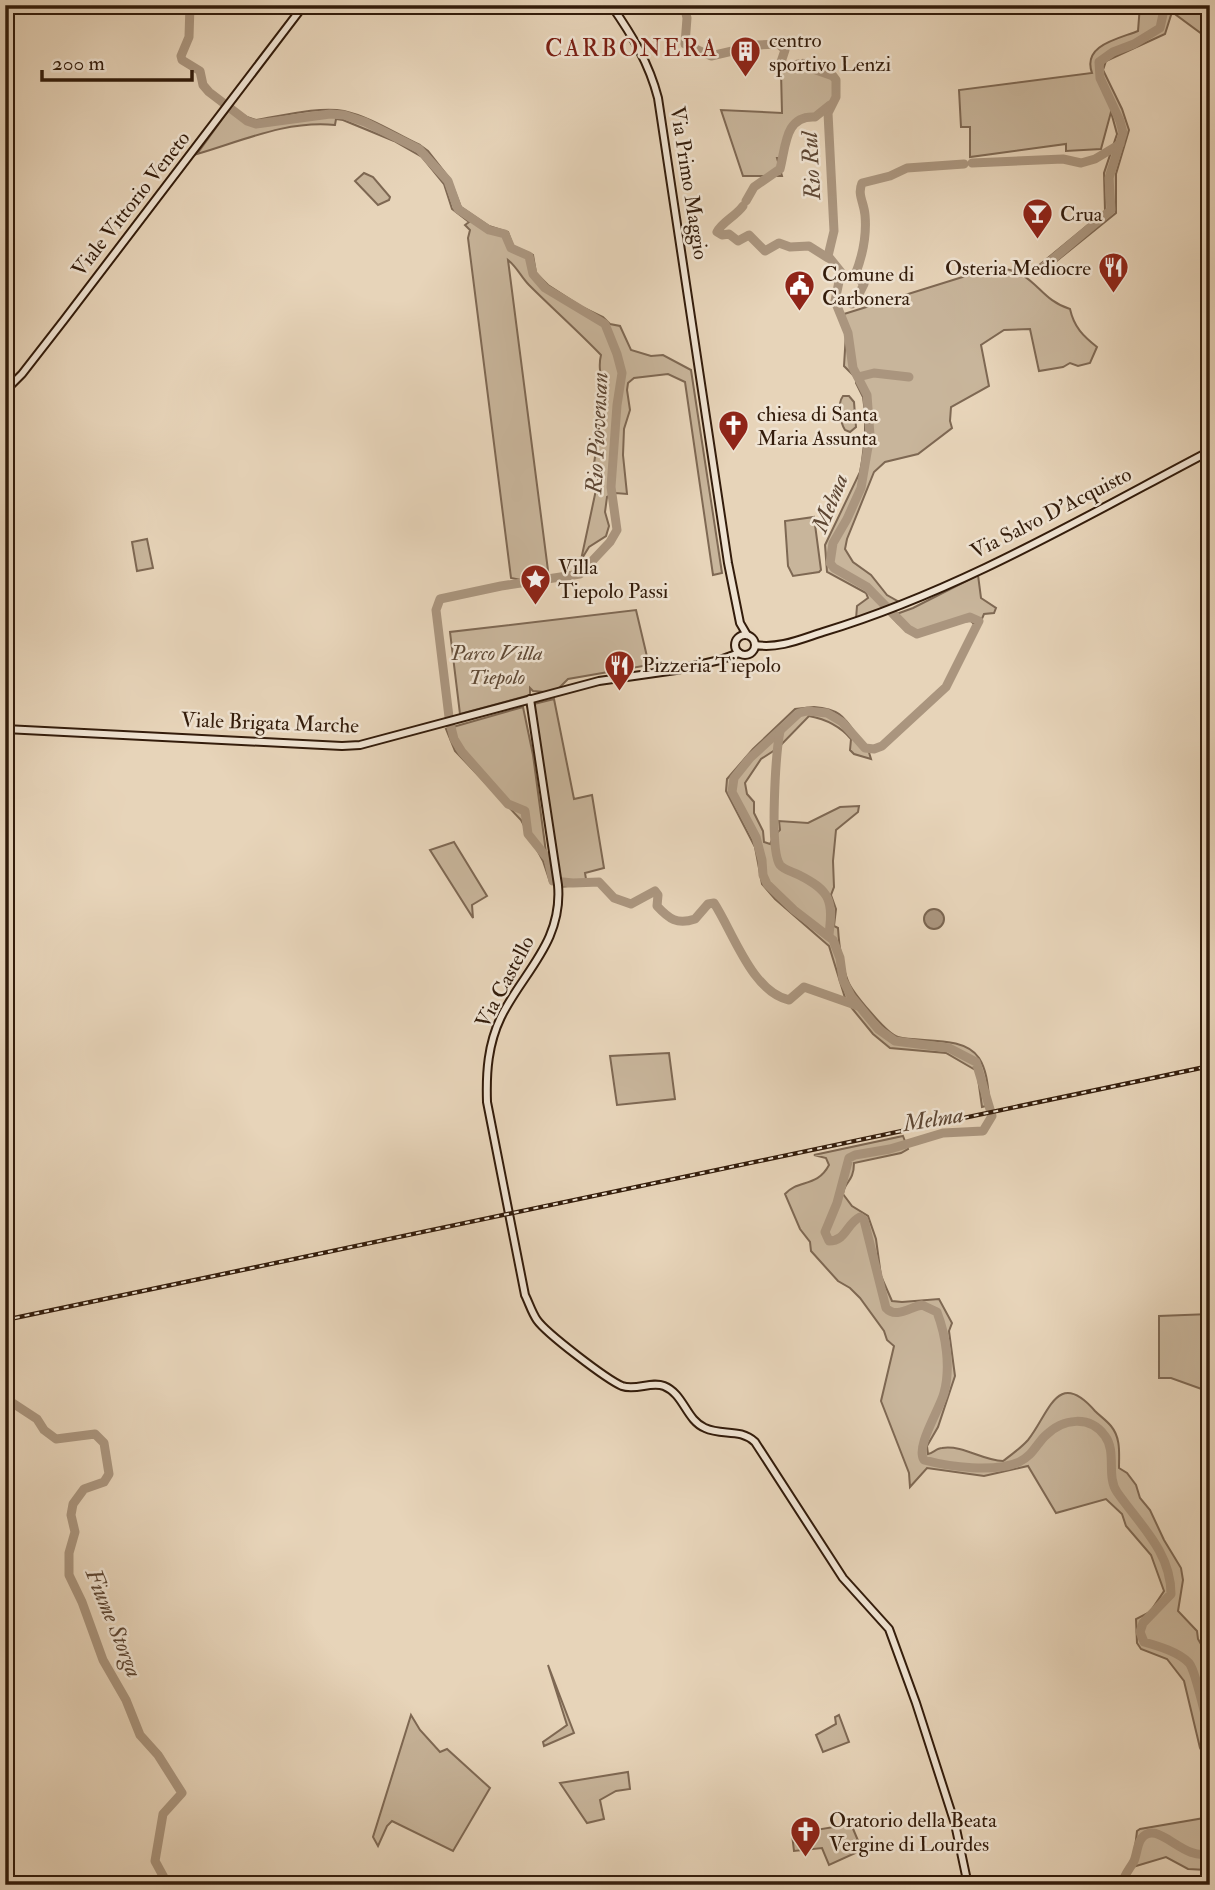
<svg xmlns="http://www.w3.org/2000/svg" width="1215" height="1890" font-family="'IM FELL Double Pica',serif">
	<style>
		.green { fill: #c8b59b; stroke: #7e6853; stroke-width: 2 }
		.water { fill: #aa957e; stroke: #7a6550; stroke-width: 2 }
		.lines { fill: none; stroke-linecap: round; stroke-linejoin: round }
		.river { stroke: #aa957e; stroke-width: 9 }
		.secondary-casing { stroke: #331c0b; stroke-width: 10 }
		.secondary { stroke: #efe3d2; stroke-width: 6 }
		.rail-casing { stroke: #331c0b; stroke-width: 4.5 }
		.rail { stroke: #efe3d2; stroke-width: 2; stroke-dasharray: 5; stroke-linecap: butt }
		.labels { text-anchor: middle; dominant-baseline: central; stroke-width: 5; stroke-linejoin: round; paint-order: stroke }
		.poi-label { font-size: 21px; fill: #331c0b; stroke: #efe3d2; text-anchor: start }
		.street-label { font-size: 21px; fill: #331c0b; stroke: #efe3d2 }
		.park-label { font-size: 21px; font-style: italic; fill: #604a36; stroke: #efe3d2 }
		.water-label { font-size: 23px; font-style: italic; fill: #5d4633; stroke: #efe3d2 }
		.quarter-label { font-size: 24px; letter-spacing: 2px; fill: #7a1f14; stroke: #efe3d2 }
	</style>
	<rect width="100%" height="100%" fill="#e7d4b9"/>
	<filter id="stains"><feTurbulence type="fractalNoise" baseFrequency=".00286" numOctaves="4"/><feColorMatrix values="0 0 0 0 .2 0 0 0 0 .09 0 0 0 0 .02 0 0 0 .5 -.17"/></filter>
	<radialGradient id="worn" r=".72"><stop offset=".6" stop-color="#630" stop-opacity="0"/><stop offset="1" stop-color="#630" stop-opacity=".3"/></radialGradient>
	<g class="green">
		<path d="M1140 5H1210V40L1172 12 1165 34 1106 61 1103 70 1122 109 1129 130 1116 174V213L1038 276 1032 271 1105 211 1104 173 1117 134 1111 112 1101 149 1066 151V144L970 157V127H961L959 90 1092 73C1082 45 1118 39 1138 31Z"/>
		<path d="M803 60 835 76 839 83 834 99 815 117C787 115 788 136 783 158H777L782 176H743L721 110 782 113 781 72Z"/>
		<path d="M231 107 247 117 256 120C281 116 320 106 344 111 371 117 396 134 420 145L428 151 450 179 461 207 489 226 508 232 513 246 533 255 536 273 548 285 582 307 603 317 610 324 620 326 631 350 651 356 663 355 691 370 722 573 713 575 685 382 668 374 634 378 628 383 627 390 630 410 624 429 623 455 627 494 615 493 607 497 605 512 609 526 606 536 589 547 581 560 600 471 594 465C596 443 603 422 604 399 604 383 597 371 601 355 578 331 553 309 529 285 521 277 517 267 508 260L549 578 521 580 511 578 468 238 470 230 465 225 469 222 452 209 444 184 422 157 394 141 343 120 336 119 335 125C287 120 242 141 197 154Z"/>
		<path d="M364 173 373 177 390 197 389 200 378 205 355 181Z"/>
		<path d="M997 268C1036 270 1037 299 1070 309 1074 327 1083 336 1097 347L1090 363 1078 366 1070 363 1063 367 1039 371 1030 329 1004 330 981 345 989 386 951 407 950 421 952 428 918 454 885 462 874 472 847 539 845 549 853 562 871 575 887 595 901 603 856 619 857 606 868 598 866 593 827 572 825 545 860 472 862 461 865 436V413L863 397 856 383V378L844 366 846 333 844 314 985 270Z"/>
		<path d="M843 396H849L854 402 856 427 850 432 845 430C840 422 837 404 843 396Z"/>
		<path d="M814 517 821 570 819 572 793 576 788 566 785 521Z"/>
		<path d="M147 539 153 568 137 571 132 542Z"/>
		<path d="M978 575 981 598 996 608 994 613 984 614 978 628 971 621C940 623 918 649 891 616L913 608Z"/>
		<path d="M636 610 649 665 568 679 557 690 545 692 533 691 530 688V695L460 714 450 632Z"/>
		<path d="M554 699 574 799 592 795 604 868 585 873 587 885 558 887 530 705Z"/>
		<path d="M523 707 533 755 550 882 543 861 521 820 455 751 446 729Z"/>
		<path d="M814 707C838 709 843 715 856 734 860 740 861 743 867 746L871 759 854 754 850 750 851 739C840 726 825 719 809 716L778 748 761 759 745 783 747 794 754 802V813L763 831 764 842 770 844 774 836 780 830 779 821 808 823 840 807 859 806 858 812 836 830 833 861 834 887 831 895 836 909 834 926 838 928C839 944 842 966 848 981 852 992 887 1034 898 1037 921 1043 964 1035 979 1058 988 1072 988 1090 990 1105L982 1107 977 1071 946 1053 890 1048 873 1034 846 1001 829 946 775 899 762 884 755 847 726 791 727 779 753 749 795 709Z"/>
		<path d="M454 842 487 896 472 905 473 918 430 850Z"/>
		<path d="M669 1053 675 1099 617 1105 610 1056Z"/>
		<path d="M903 1136 908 1149 901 1153 854 1163C854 1182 844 1182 843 1194L852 1206 868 1216 876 1239 881 1276 892 1301 902 1302 939 1299 952 1323 949 1331 955 1376 938 1427 927 1446 928 1454C933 1453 937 1448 942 1448 964 1445 981 1460 1003 1461 1011 1455 1021 1448 1028 1440 1049 1414 1057 1367 1095 1411 1100 1416 1106 1420 1111 1426 1121 1438 1119 1453 1119 1468L1127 1473 1136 1485 1140 1498 1150 1510 1164 1540 1181 1568 1183 1580 1178 1611 1197 1631 1198 1639 1210 1660V1767L1200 1748 1184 1681 1167 1659 1141 1649 1137 1643 1136 1619 1150 1612 1164 1591 1151 1555 1126 1526 1122 1514 1106 1499 1056 1513 1028 1466 984 1476 927 1468 910 1487 909 1473 881 1401 894 1346 887 1340 884 1331 860 1298 850 1288 838 1281 811 1251 810 1242 800 1229 785 1194C798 1179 817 1188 829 1165L826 1158 814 1155Z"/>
		<path d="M1210 1314V1392L1171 1378H1159V1316Z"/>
		<path d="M548 1665 574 1733 544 1746 543 1742 567 1725Z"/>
		<path d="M411 1715 420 1730 440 1752 447 1749 490 1788 453 1851 392 1821 387 1826 378 1846 373 1837Z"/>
		<path d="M839 1715 849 1742 823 1752 816 1735 836 1724 835 1717Z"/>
		<path d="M628 1772 630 1789 616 1791 600 1800 604 1819 587 1823 560 1783Z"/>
		<path d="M1210 1817V1877L1207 1870 1188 1869 1166 1857 1126 1869 1134 1856 1137 1831 1140 1829Z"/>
		<path d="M851 1824 862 1850 829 1865 822 1848 794 1851 792 1834Z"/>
	</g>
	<circle class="water" cx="934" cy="919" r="10"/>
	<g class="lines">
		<g class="river">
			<path d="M190 5 189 37 181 56 182 60 200 71 203 85 209 92 247 121 256 124 330 114 344 115 365 122 419 149 448 181 458 209 489 230 505 234 511 248 529 256 533 274 545 288 605 324 617 354 622 373 617 405 611 487 617 530 610 542 580 574 501 586 440 599 436 610 449 717"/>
			<path d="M684 5 687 18 685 44 711 56 758 45 779 44 785 50 781 62 782 67 799 64 833 76 836 80V97L828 113 834 231 828 256 841 272 835 301 848 333 853 368 867 395 870 435 861 488 847 519 833 543 830 563 834 568 867 587 908 629 917 634 970 617 979 621 946 687 882 746 874 749 865 748 842 722 827 713 807 711 799 713 750 758 734 778 732 792 756 837 762 860 763 875 767 884 794 910 833 940 840 958 843 980 851 996 878 1029 895 1041 949 1048 976 1062 992 1116 983 1131 943 1133 890 1149 855 1155 849 1158 837 1203 825 1232 829 1241C846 1241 846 1224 860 1217L864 1220 886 1308C896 1319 910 1307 922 1305L937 1312C946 1336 951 1367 944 1393 940 1409 915 1447 924 1460 950 1467 994 1473 1019 1462 1032 1456 1036 1445 1045 1436 1063 1418 1090 1415 1105 1436 1117 1452 1106 1476 1117 1492 1140 1525 1171 1552 1171 1594L1143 1623 1140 1632 1144 1642C1158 1646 1179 1652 1189 1663 1196 1671 1205 1718 1210 1732"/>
			<path d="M972 163 1063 159 1081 163 1095 159 1120 144"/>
			<path d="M746 201 754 187 780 169C786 146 785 115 815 117L830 105"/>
			<path d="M743 206C736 216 722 222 717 232L722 235 729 234 738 241 749 235 765 251 779 243 790 247 809 246 828 258"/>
			<path d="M1041 269 1111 210 1109 178 1123 133 1120 121 1100 78 1099 62 1113 52 1134 44 1160 28 1165 5"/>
			<path d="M852 304 856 300 864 284 855 275C863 255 867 237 865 215 864 202 857 195 862 183L890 176 907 168 964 164"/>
			<path d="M858 377 874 373 909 377"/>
			<path d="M450 723 454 739 462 752 508 804 525 811 528 834 548 859 553 881 573 883 599 882 614 898 631 904 655 891 658 895 657 906C669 919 677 925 695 919L708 904 714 903C733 932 752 992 789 1000L804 987 858 1006"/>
			<path d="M780 731C776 752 769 850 780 865 784 870 793 872 799 875 831 891 833 901 829 935"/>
			<path d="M5 1398 37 1419 44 1430 56 1439 95 1434 104 1443 109 1474 104 1482 84 1489 73 1504 71 1515 75 1532 69 1553V1575L82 1602 103 1660 126 1700 140 1735 158 1755 182 1793 163 1814 155 1861 168 1885"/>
			<path d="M1122 1885C1124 1874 1130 1869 1134 1861 1137 1854 1137 1845 1141 1839 1157 1817 1183 1863 1210 1853"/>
		</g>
		<defs>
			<g id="secondary">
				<path d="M611 5C632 35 649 63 658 98L728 563 740 623 747 635"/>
				<path d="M5 391 22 374 64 320 304 5"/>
				<circle cx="745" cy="645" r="10"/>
				<path d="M755 645C779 649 801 639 823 632 959 591 1084 517 1210 451"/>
				<path d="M530 699 558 885C563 942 523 972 501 1017 488 1044 486 1072 487 1102L525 1295C529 1303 532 1313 537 1320 546 1333 606 1379 622 1386 636 1391 651 1381 664 1386 684 1394 686 1420 705 1428 722 1436 740 1428 755 1442L843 1578 889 1629 916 1703 955 1824 968 1885"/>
				<path d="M5 729 342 746 360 745 599 681 676 670 720 660 739 653"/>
			</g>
		</defs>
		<use href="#secondary" class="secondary-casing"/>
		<use href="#secondary" class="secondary"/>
		<defs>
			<path id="rail" d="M5 1320 1210 1066"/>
		</defs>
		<use href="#rail" class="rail-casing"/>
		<use href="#rail" class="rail"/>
	</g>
	<defs>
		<symbol id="building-pin" viewBox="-11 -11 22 30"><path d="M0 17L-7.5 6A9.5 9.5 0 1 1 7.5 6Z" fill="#8f2418" stroke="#efe3d2"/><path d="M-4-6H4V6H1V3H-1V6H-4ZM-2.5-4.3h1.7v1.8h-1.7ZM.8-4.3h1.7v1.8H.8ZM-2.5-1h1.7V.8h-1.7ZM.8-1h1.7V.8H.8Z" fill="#fff"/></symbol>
		<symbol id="bar-pin" viewBox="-11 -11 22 30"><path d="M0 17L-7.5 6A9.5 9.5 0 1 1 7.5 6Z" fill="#8f2418" stroke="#efe3d2"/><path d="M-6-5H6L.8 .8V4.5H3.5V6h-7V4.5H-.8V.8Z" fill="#fff"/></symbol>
		<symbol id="restaurant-pin" viewBox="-11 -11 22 30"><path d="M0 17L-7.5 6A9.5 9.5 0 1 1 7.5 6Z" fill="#8f2418" stroke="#efe3d2"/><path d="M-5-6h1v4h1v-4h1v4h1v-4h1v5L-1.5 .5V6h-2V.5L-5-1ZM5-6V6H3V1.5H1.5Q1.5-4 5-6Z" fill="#fff"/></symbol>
		<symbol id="civic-pin" viewBox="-11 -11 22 30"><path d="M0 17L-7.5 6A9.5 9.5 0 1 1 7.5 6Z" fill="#8f2418" stroke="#efe3d2"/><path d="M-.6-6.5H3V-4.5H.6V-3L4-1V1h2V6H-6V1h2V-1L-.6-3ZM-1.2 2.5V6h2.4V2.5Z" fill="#fff"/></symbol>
		<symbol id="church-pin" viewBox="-11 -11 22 30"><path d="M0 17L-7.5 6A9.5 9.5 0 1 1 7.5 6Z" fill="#8f2418" stroke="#efe3d2"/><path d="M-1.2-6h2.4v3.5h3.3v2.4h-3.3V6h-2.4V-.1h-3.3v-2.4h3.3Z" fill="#fff"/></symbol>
		<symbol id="sight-pin" viewBox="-11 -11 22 30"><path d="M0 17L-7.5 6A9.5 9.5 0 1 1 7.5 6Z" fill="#8f2418" stroke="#efe3d2"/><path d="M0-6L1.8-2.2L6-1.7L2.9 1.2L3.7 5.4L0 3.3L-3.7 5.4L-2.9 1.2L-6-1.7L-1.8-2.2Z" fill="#fff"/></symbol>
	</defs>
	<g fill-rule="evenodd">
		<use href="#building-pin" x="728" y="34" width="35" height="47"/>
		<use href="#bar-pin" x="1020" y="196" width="35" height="47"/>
		<use href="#restaurant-pin" x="1096" y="250" width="35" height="47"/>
		<use href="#civic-pin" x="782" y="268" width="35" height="47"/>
		<use href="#church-pin" x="716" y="408" width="35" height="47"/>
		<use href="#sight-pin" x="518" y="562" width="35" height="47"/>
		<use href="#restaurant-pin" x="602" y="648" width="35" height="47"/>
		<use href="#church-pin" x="788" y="1814" width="35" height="47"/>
	</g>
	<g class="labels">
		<g class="poi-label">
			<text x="769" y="40">centro<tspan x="769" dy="24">sportivo Lenzi</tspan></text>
			<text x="1060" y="214">Crua</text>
			<text x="1091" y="268" text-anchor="end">Osteria Mediocre</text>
			<text x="822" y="274">Comune di<tspan x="822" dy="24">Carbonera</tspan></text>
			<text x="757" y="414">chiesa di Santa<tspan x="757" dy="24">Maria Assunta</tspan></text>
			<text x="558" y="567">Villa<tspan x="558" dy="24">Tiepolo Passi</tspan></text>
			<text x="642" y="665">Pizzeria Tiepolo</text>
			<text x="829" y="1820">Oratorio della Beata<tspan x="829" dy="24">Vergine di Lourdes</tspan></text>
		</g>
		<g class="street-label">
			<text transform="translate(689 183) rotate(81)">Via Primo Maggio</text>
			<text transform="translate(131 204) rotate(-52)">Viale Vittorio Veneto</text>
			<text transform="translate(1051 513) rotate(-27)">Via Salvo D'Acquisto</text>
			<text transform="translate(270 723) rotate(2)">Viale Brigata Marche</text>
			<text transform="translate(505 982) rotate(-62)">Via Castello</text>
		</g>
		<g class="park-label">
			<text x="497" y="653">Parco Villa<tspan x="497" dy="24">Tiepolo</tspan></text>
		</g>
		<g class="water-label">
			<text transform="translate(811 166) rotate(-93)">Rio Rul</text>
			<text transform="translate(597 433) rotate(-87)">Rio Piovensan</text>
			<text transform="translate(830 503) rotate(-68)">Melma</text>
			<text transform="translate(933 1119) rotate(-9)">Melma</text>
			<text transform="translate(114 1623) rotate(68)">Fiume Storga</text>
		</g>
		<g class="quarter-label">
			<text x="632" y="48">CARBONERA</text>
		</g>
	</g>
	<rect width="1215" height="1890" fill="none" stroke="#e7d4b9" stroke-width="28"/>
	<rect x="7" y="7" width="1201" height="1876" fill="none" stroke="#331c0b" stroke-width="3.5"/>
	<rect x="14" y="14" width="1187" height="1862" fill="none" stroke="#331c0b" stroke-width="2"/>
	<path d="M42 70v10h150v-10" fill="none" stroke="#331c0b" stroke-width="3.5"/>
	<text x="52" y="70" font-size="21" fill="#331c0b" stroke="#efe3d2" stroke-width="5" paint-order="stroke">200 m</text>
	<rect width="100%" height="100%" filter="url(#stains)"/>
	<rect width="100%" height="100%" fill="url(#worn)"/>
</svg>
